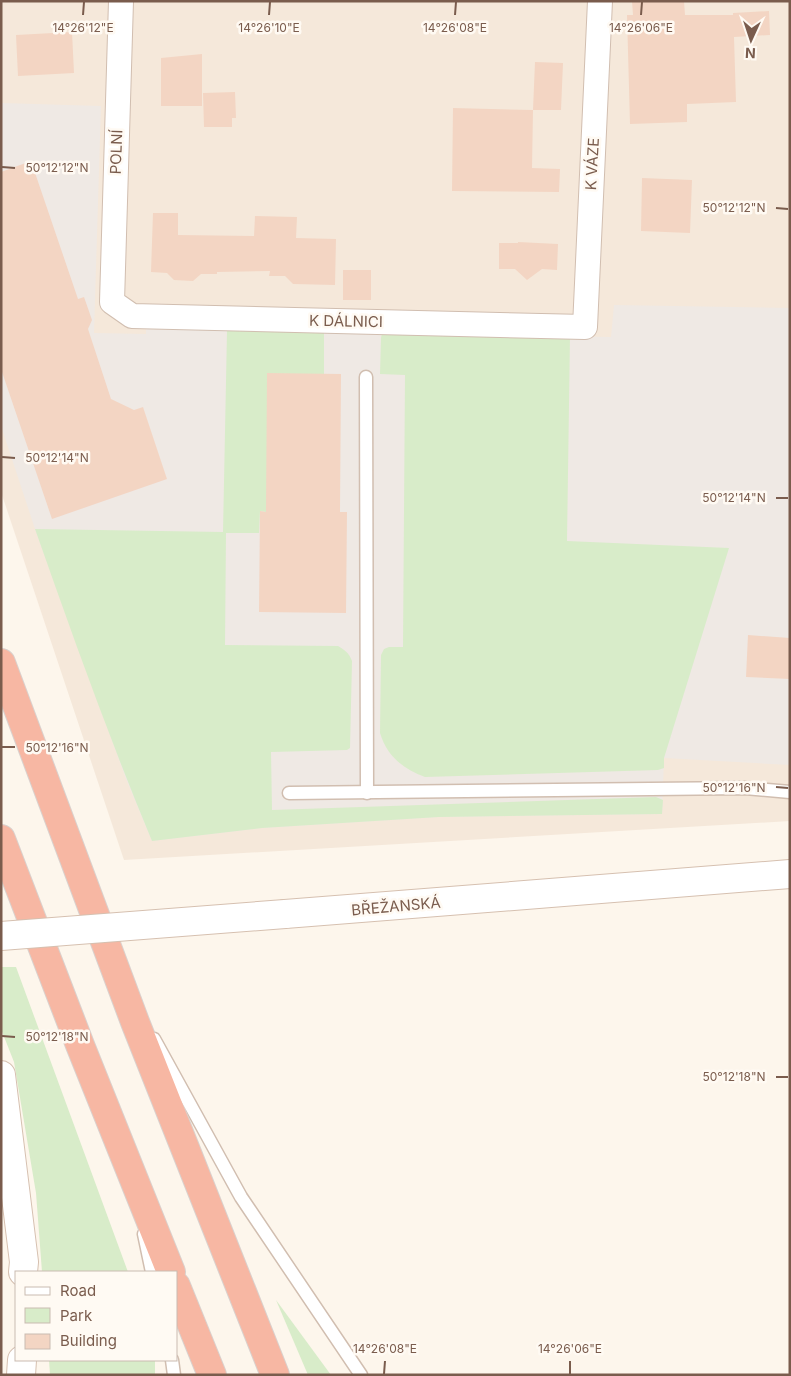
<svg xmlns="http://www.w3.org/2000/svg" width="791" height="1376" font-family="Inter,sans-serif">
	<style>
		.residential { fill: #f5e8da }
		.industrial { fill: #efe9e4 }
		.green { fill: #d8ecc9 }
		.building { fill: #f3d5c3 }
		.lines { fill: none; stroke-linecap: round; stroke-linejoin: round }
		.lane-casing { stroke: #d1beb0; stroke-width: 15 }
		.street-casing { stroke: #d1beb0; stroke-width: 26 }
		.secondary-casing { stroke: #d6c0b0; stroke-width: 30 }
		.highway-casing { stroke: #dad1cd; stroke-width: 30 }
		.lane { stroke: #fff; stroke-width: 12 }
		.street { stroke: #fff; stroke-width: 24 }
		.secondary { stroke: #fff; stroke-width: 28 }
		.highway { stroke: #f7b7a3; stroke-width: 28 }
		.secondary-bridge-casing { stroke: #d6c0b0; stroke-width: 30; stroke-linecap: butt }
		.secondary-bridge { stroke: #fff; stroke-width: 28 }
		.ticks { fill: none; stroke: #7a5c4d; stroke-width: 2 }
		.labels { text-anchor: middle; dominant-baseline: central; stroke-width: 5; stroke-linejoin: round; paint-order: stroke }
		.street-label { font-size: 15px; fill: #7a5c4d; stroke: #fffaf3 }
		.ticks-label { font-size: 12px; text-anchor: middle; fill: #7a5c4d; stroke: #fffaf3; stroke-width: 5; stroke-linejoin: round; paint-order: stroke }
	</style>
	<rect width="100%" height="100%" fill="#fdf6ec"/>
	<path class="residential" d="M1 1H790V821L124 860 1 492Z"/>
	<path class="industrial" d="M1 103 101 106 94 333 146 334V329L611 337 614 305 790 308V765L664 758 662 814 439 817 262 828 152 841 126 779 35 529 1 426Z"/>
	<g class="green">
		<path d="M227 331 324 332V374L266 512 260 511 259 533H226L225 645 338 646C345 650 349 653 352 661L350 748 347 750 271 752 272 810 656 797 663 800 662 814 439 817 262 828 152 841C109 738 72 634 35 529L223 532Z"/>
		<path d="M382 333 570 336 567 541 729 548 664 758V768L658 770 425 777C403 769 387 756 380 733L381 655 384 649 389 647H403L405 375 380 374 381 338Z"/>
		<path d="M1 967H16L128 1272H42L36 1193 14 1062 1 1029Z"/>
		<path d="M276 1300 331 1375H308Z"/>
		<path d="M49 1360H155V1375H50Z"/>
	</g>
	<g class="building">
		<path d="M632 1H684L685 15H733V13L769 11 770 35 734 37 736 102 687 104V122L630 124 627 15H633Z"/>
		<path d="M72 32 74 73 18 76 16 35Z"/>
		<path d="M202 54V106H161V58Z"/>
		<path d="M535 62 563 63 561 110H533Z"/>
		<path d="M235 92 236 118H232V127H204L203 93Z"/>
		<path d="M453 108 533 110 532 168 560 169 559 192 452 191Z"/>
		<path d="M31 161 78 299 84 297 92 320 88 329 111 399 134 410 143 407 167 479 52 519 1 369V172Z"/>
		<path d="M642 178 692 180 690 233 641 231Z"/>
		<path d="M153 213H178V235L254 236 255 216 297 217 296 238 336 239 335 285 293 284 285 276H269L270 271 217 272V274H201L193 281 174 280 167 273 151 272Z"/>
		<path d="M518 242 558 244 557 270 542 269 527 280 515 269H499V243H518Z"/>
		<rect x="343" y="270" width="28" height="30"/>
		<path d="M267 373 341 374 340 512H347L346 613 259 612 260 511 266 512Z"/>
		<path d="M748 635 790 638V679L746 677Z"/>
	</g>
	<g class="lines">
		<defs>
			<g id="lane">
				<path d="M366 377 367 793"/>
				<path d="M289 793 745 788 790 792"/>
				<path d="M154 1039 241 1197 361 1375"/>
				<path d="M144 1234 152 1272"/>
				<path d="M172 1360 174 1375"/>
			</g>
			<path id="street" d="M121 1 112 302 132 316 585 327 600 1"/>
			<g id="secondary">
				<path d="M285 914 790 874"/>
				<path d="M1 1075 24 1262 23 1272"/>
				<path d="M21 1375 22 1360"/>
			</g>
			<g id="highway">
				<path d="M1 663 135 1022 275 1375"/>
				<path d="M1 839 80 1045 171 1272"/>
				<path d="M176 1286 212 1375"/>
			</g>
		</defs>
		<use href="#lane" class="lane-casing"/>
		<use href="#street" class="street-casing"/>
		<use href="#secondary" class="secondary-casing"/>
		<use href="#highway" class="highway-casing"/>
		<use href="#lane" class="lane"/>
		<use href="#street" class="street"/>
		<use href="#secondary" class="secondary"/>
		<use href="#highway" class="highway"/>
		<defs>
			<path id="secondary-bridge" d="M1 936 285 914"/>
		</defs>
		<use href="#secondary-bridge" class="secondary-bridge-casing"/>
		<use href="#secondary-bridge" class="secondary-bridge"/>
	</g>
	<path class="ticks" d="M83 15 84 2M269 15 270 2M455 15 456 2M641 15 642 2M2 167 15 168M776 208 788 209M2 457 15 458M776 498H788M2 747H15M776 787 788 788M2 1036 15 1037M776 1077H788M384 1374 385 1361M570 1374V1361"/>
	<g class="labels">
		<g class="street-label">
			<text transform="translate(116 152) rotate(-88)">POLNÍ</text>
			<text transform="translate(592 164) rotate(-87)">K VÁZE</text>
			<text transform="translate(346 321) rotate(1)">K DÁLNICI</text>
			<text transform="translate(396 906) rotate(-5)">BŘEŽANSKÁ</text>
		</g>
	</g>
	<g class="ticks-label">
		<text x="83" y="32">14°26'12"E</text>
		<text x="269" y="32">14°26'10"E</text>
		<text x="455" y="32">14°26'08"E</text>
		<text x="641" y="32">14°26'06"E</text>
		<text x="57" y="172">50°12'12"N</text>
		<text x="734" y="212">50°12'12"N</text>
		<text x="57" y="462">50°12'14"N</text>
		<text x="734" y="502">50°12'14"N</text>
		<text x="57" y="752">50°12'16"N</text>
		<text x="734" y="792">50°12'16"N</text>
		<text x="57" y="1041">50°12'18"N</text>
		<text x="734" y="1081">50°12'18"N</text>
		<text x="385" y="1353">14°26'08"E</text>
		<text x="570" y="1353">14°26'06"E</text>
	</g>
	<rect width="791" height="1376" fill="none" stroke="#7a5c4d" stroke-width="5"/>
	<rect x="15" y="1271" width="162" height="90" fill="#fffaf3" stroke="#cabbb1"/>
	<rect x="25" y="1287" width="25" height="8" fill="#ffffff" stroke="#cabbb1"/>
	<text x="60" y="1296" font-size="15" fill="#7a5c4d">Road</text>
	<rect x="25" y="1308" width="25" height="15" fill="#d8ecc9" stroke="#cabbb1"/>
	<text x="60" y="1321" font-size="15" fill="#7a5c4d">Park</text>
	<rect x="25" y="1334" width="25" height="15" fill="#f3d5c3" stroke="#cabbb1"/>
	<text x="60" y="1346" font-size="15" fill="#7a5c4d">Building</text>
	<g transform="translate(751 40) rotate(183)" stroke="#fffaf3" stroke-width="4" paint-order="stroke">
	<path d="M0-4L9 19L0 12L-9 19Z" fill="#7a5c4d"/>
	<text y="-8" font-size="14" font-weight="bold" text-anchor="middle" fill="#7a5c4d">N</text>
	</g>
</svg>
